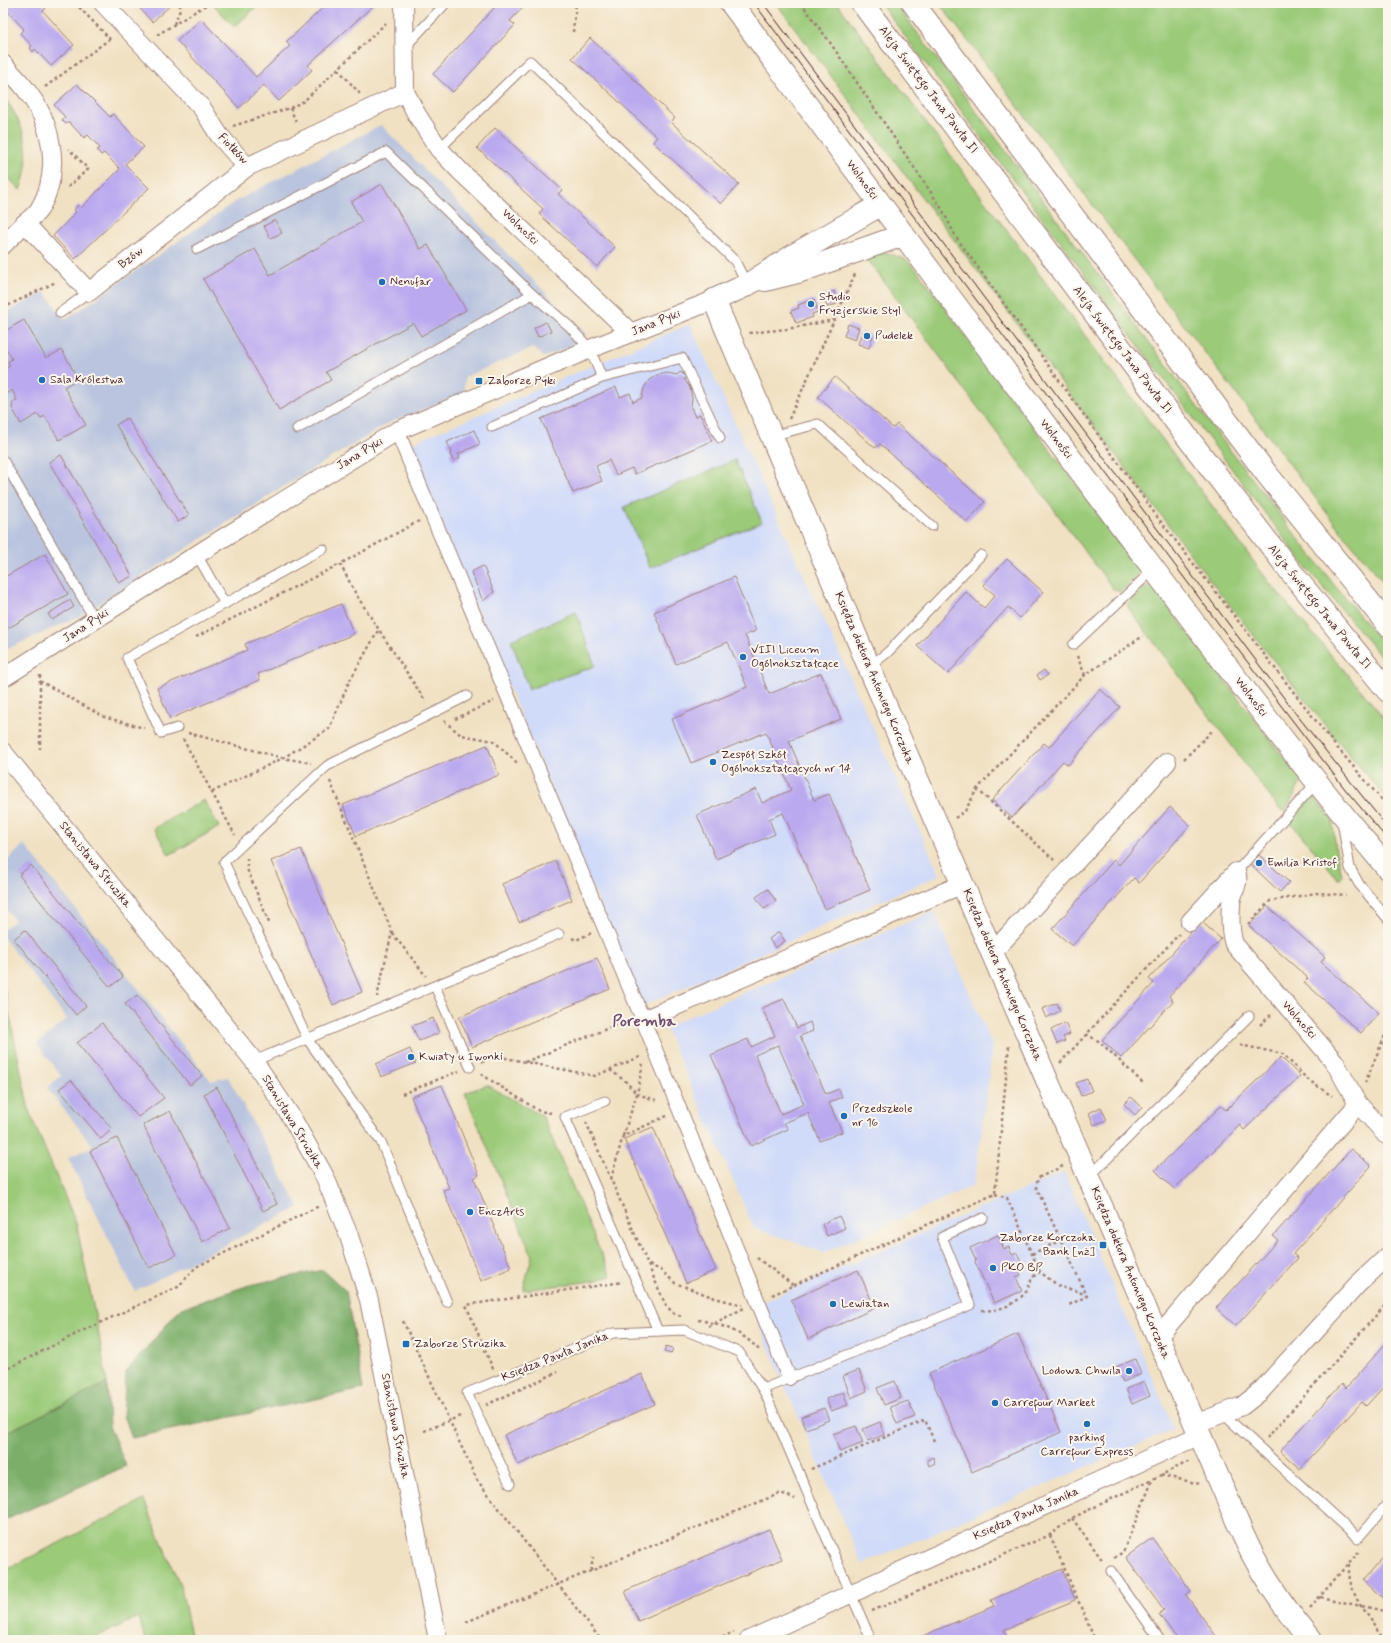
<svg xmlns="http://www.w3.org/2000/svg" width="1391" height="1643" font-family="Mynerve,sans-serif">
	<style>
		.built { fill: #d0daf9 }
		.industrial { fill: #bac4de }
		.green { fill: #9bca79; stroke: #727452 }
		.forest { fill: #7cae69; stroke: #63664a }
		.building { fill: #baa9ef; fill-rule: evenodd }
		.lines { fill: none; stroke-linecap: round; stroke-linejoin: round }
		.service-casing { stroke: #9e8077; stroke-width: 11 }
		.pedestrian-casing { stroke: #9e8077; stroke-width: 16 }
		.minor-casing { stroke: #9e8077; stroke-width: 20 }
		.tertiary-casing { stroke: #9e8077; stroke-width: 24 }
		.primary-casing { stroke: #9e8077; stroke-width: 24 }
		.path { stroke: #9e8077; stroke-width: 2.5; stroke-dasharray: 3 3; stroke-linecap: butt }
		.service { stroke: #fff; stroke-width: 9 }
		.pedestrian { stroke: #fff; stroke-width: 14 }
		.minor { stroke: #fff; stroke-width: 18 }
		.tertiary { stroke: #fff; stroke-width: 22 }
		.primary { stroke: #fff; stroke-width: 22 }
		.tram { stroke: #4a1f2b; stroke-width: 1 }
		.poi-dot { fill: #1f6fb2; stroke: #fbf7ec; stroke-width: 1.5 }
		.labels { text-anchor: middle; dominant-baseline: central; stroke-width: 4; stroke-linejoin: round; paint-order: stroke }
		.street-label { font-size: 12px; fill: #4a1f2b; stroke: #fbf7ec }
		.poi-label { font-size: 12px; fill: #4a1f2b; stroke: #fbf7ec; text-anchor: start }
		.district-label { font-size: 16px; font-weight: bold; fill: #714f70; stroke: #fbf7ec }
	</style>
	<rect width="100%" height="100%" fill="#fbf7ec"/>
	<filter id="ink" filterUnits="userSpaceOnUse"><feTurbulence type="fractalNoise" baseFrequency=".025" numOctaves="2"/><feDisplacementMap in="SourceGraphic" scale="8" xChannelSelector="R" yChannelSelector="G"/><feConvolveMatrix kernelMatrix="1 2 1 2 8 2 1 2 1" color-interpolation-filters="sRGB"/></filter>
	<filter id="wash" filterUnits="userSpaceOnUse"><feTurbulence type="fractalNoise" baseFrequency=".012" numOctaves="4" result="noise"/><feDisplacementMap in="SourceGraphic" scale="16" xChannelSelector="R" yChannelSelector="G"/><feGaussianBlur stdDeviation="0.9" result="paint"/><feColorMatrix in="noise" values="0 0 0 0 0 0 0 0 0 0 0 0 0 0 0 0 0 1.4 0 .05"/><feComposite in="paint" operator="in"/></filter>
	<g filter="url(#wash)">
		<rect width="100%" height="100%" fill="#f1e1c3"/>
		<g class="built">
			<path d="M690 324 940 875 642 1006 408 445Z"/>
			<path d="M934 911 993 1047 974 1185 824 1253 754 1228 665 1027Z"/>
			<path d="M1064 1172 1174 1429 862 1564 751 1307Z"/>
		</g>
		<g class="industrial">
			<path d="M381 125 587 335 565 349 544 357 533 348 465 377 464 393 391 422 297 478 82 615 3 651V314L45 292 65 320 236 201Z"/>
			<path d="M24 844 211 1081 228 1077 299 1207 135 1291 68 1158 93 1146 47 1088 61 1076 37 1044 67 1019 3 937V929L15 921 3 905V865Z"/>
		</g>
		<g class="green">
			<path d="M212 3H261L234 27Z"/>
			<path d="M776 3H837L1269 582 1388 722V800L1332 734 1209 579Z"/>
			<path d="M880 3H895L1226 445 1335 586 1388 649V665L1305 566Z"/>
			<path d="M939 3H1388V587L1339 529Z"/>
			<path d="M3 96C25 124 34 156 20 190L3 172Z"/>
			<path d="M884 252 905 259 917 270 1135 564 1140 573 1120 592 1114 590 864 255Z"/>
			<path d="M735 460 762 522 650 568 624 507Z"/>
			<path d="M1150 583 1302 781 1285 811 1280 810 1129 609 1127 604Z"/>
			<path d="M576 612 595 666 529 689 511 640Z"/>
			<path d="M1312 795 1332 818 1336 851 1342 875 1339 880 1290 822Z"/>
			<path d="M204 800 219 827 169 855 154 828Z"/>
			<path d="M3 983 29 1111 76 1223 98 1329 107 1383 3 1434Z"/>
			<path d="M487 1085 537 1113 542 1115 611 1276 594 1281 523 1290 532 1256 465 1093Z"/>
			<path d="M144 1500 181 1588 192 1640H145L139 1617 89 1640H3V1571Z"/>
		</g>
		<g class="forest">
			<path d="M323 1270 346 1291 363 1389 132 1438 123 1416 126 1372 180 1309 249 1285Z"/>
			<path d="M107 1383 109 1426 126 1466 3 1521V1434Z"/>
		</g>
		<g id="blocks">
			<g class="building">
				<path d="M3 3H42L46 8 43 11 74 45 51 66 35 49 33 52 30 48 32 46 20 33 24 29 8 12 4 16 3 14Z"/>
				<path d="M135 3H173L152 22Z"/>
				<path d="M328 3H376L308 65 312 70 279 101 264 85 239 108 177 41 201 19 256 77 290 46 286 42Z"/>
				<path d="M492 3H527L510 21 515 25 453 92 433 74 495 7Z"/>
				<path d="M590 38 675 118 671 122 739 184 721 204 653 142 657 137 572 58Z"/>
				<path d="M77 84 110 117 113 114 144 147 125 164 149 188 75 259 53 236 76 212 74 210 78 205 81 208 120 169 104 153 101 155 97 150 100 148 88 135 84 138 69 122 66 124 62 120 65 117 54 105Z"/>
				<path d="M495 128 562 190 558 194 615 247 597 267 539 214 543 209 477 148Z"/>
				<path d="M382 184 420 249 428 245 466 310 421 336 413 323 326 372 331 380 279 410 203 279 255 249 270 275 362 222 351 202Z"/>
				<path d="M275 220 282 233 270 238 264 226Z"/>
				<path d="M834 291 837 304 827 307 823 295Z"/>
				<path d="M814 299 818 312 812 314 813 317 796 323 791 311 799 308 798 305Z"/>
				<path d="M24 320 46 358 62 350 78 379 64 387 86 425 59 440 45 416 41 418 38 414 21 424 12 408 13 402 17 400 12 390 8 393 3 392V370L10 366 8 362 12 359 3 343V332Z"/>
				<path d="M546 322 551 331 538 337 534 328Z"/>
				<path d="M848 324 859 328 855 340 844 336Z"/>
				<path d="M862 332 873 336 869 348 858 344Z"/>
				<path d="M680 372 686 376 684 379 690 388 692 398 691 407 695 417 700 414 712 441 635 474 632 468 616 475 609 460 596 466 602 481 573 493 541 419 616 387 620 397 630 393 633 402 642 398 644 388 649 380 657 375 667 373 677 375Z"/>
				<path d="M835 377 893 428 897 424 985 502 967 522 880 444 875 448 818 397Z"/>
				<path d="M127 418 189 515 178 522 116 425Z"/>
				<path d="M474 430 480 444 458 454 460 458 453 461 450 454 452 452 447 442Z"/>
				<path d="M61 455 132 576 119 583 49 462Z"/>
				<path d="M45 554 68 594 3 631V578Z"/>
				<path d="M1007 559 1043 592 1020 618 1008 607 948 674 917 646 966 592 984 608 995 595 983 585Z"/>
				<path d="M483 566 494 592 483 601 471 572Z"/>
				<path d="M734 577 756 631 745 635 769 694 821 673 841 719 789 741 814 800 829 794 870 890 825 909 783 813 769 819 775 834 716 859 697 815 756 789 762 803 791 790 766 732 691 763 672 719 747 687 728 642 676 664 654 612Z"/>
				<path d="M70 600 74 607 52 620 48 614Z"/>
				<path d="M341 604 354 634 258 674 260 680 170 719 157 688 247 650 245 644Z"/>
				<path d="M1044 670 1048 675 1040 680 1037 675Z"/>
				<path d="M1100 689 1120 707 1068 765 1063 761 1012 818 992 800 1044 743 1049 747Z"/>
				<path d="M487 745 499 775 356 836 343 805Z"/>
				<path d="M1170 807 1190 825 1139 883 1134 878 1072 946 1052 929 1114 860 1119 865Z"/>
				<path d="M301 849 362 992 333 1005 271 861Z"/>
				<path d="M1259 855 1289 882 1280 892 1250 864Z"/>
				<path d="M556 861 572 900 519 922 502 884Z"/>
				<path d="M31 865 123 977 110 987 19 875Z"/>
				<path d="M768 889 776 901 764 909 756 897Z"/>
				<path d="M1267 906 1325 957 1321 962 1379 1013 1361 1033 1304 982 1308 978 1249 926Z"/>
				<path d="M1201 921 1221 939 1169 996 1173 1001 1121 1058 1102 1040 1154 983 1149 979Z"/>
				<path d="M25 930 86 1006 76 1015 14 939Z"/>
				<path d="M779 932 785 941 775 948 769 939Z"/>
				<path d="M597 958 610 989 472 1047 459 1017Z"/>
				<path d="M137 995 202 1076 190 1085 125 1004Z"/>
				<path d="M784 999 797 1028 810 1022 813 1031 800 1036 826 1094 839 1089 842 1097 829 1103 842 1132 820 1141 808 1113 784 1123 788 1129 751 1146 711 1055 748 1039 751 1047 775 1036 762 1008ZM778 1045 804 1104 781 1114 755 1055Z"/>
				<path d="M1057 1003 1060 1011 1046 1018 1042 1009Z"/>
				<path d="M433 1018 439 1033 419 1041 412 1026Z"/>
				<path d="M102 1023 164 1098 138 1117 77 1043Z"/>
				<path d="M1065 1023 1070 1034 1063 1037 1065 1041 1057 1044 1051 1030Z"/>
				<path d="M410 1049 416 1063 381 1077 376 1064Z"/>
				<path d="M1281 1057 1300 1076 1244 1130 1240 1125 1174 1189 1155 1170 1221 1106 1226 1110Z"/>
				<path d="M1087 1079 1092 1091 1081 1096 1076 1083Z"/>
				<path d="M71 1080 112 1129 101 1139 59 1089Z"/>
				<path d="M442 1085 479 1175 474 1178 511 1268 481 1281 443 1190 449 1188 411 1097Z"/>
				<path d="M217 1087 277 1204 263 1211 204 1094Z"/>
				<path d="M1131 1097 1142 1107 1135 1115 1124 1104Z"/>
				<path d="M1101 1107 1107 1120 1094 1125 1089 1113Z"/>
				<path d="M170 1111 230 1228 202 1242 143 1125Z"/>
				<path d="M653 1127 716 1270 686 1283 624 1139Z"/>
				<path d="M117 1138 176 1255 149 1268 90 1151Z"/>
				<path d="M1351 1149 1371 1166 1293 1254 1298 1258 1236 1326 1216 1308 1278 1240 1273 1236Z"/>
				<path d="M839 1216 845 1228 827 1236 822 1224Z"/>
				<path d="M998 1235 1004 1249 1009 1247 1012 1255 1017 1253 1022 1265 1017 1267 1021 1275 1016 1277 1022 1291 994 1303 975 1262 976 1261 970 1248Z"/>
				<path d="M858 1270 875 1308 808 1339 791 1300Z"/>
				<path d="M1018 1334 1061 1432 972 1472 929 1373Z"/>
				<path d="M1388 1341V1382L1366 1406 1362 1402 1300 1469 1280 1451 1342 1383 1346 1388Z"/>
				<path d="M666 1346 673 1348 671 1354 664 1352Z"/>
				<path d="M1135 1359 1141 1374 1123 1382 1116 1367Z"/>
				<path d="M859 1370 867 1391 851 1398 843 1376Z"/>
				<path d="M642 1374 655 1404 518 1465 504 1435Z"/>
				<path d="M895 1381 901 1398 884 1405 877 1388Z"/>
				<path d="M1144 1381 1150 1396 1132 1404 1126 1389Z"/>
				<path d="M843 1392 848 1405 831 1411 826 1399Z"/>
				<path d="M908 1401 915 1417 897 1424 890 1407Z"/>
				<path d="M824 1408 829 1420 806 1429 801 1417Z"/>
				<path d="M880 1422 884 1435 868 1441 863 1429Z"/>
				<path d="M856 1426 863 1443 840 1452 833 1434Z"/>
				<path d="M933 1457 935 1463 929 1466 927 1460Z"/>
				<path d="M769 1529 782 1559 638 1621 625 1591Z"/>
				<path d="M1152 1538 1191 1591 1186 1595 1219 1640H1178L1159 1614 1164 1610 1126 1557Z"/>
				<path d="M1388 1552V1603L1363 1580Z"/>
				<path d="M1062 1569 1075 1600 1004 1630 1006 1636 996 1640H913L994 1606 991 1600Z"/>
			</g>
		</g>
	</g>
	<g filter="url(#ink)">
		<use href="#blocks" fill-opacity="0" stroke="#9e8077" stroke-width="1"/>
		<g class="lines">
			<defs>
				<g id="service">
					<path d="M406 46 446 3"/>
					<path d="M439 149 530 61 735 261 747 285"/>
					<path d="M197 249 386 152 532 294"/>
					<path d="M60 313 89 292"/>
					<path d="M602 378 682 358 720 438"/>
					<path d="M297 429 532 294 569 326 590 349 602 378 492 427"/>
					<path d="M771 436 818 424 932 526"/>
					<path d="M3 460 95 620"/>
					<path d="M197 555 225 604"/>
					<path d="M1073 645 1154 569"/>
					<path d="M869 667 888 652 981 555"/>
					<path d="M177 728 161 733 127 658 323 549"/>
					<path d="M1342 821 1350 868 1359 884 1388 919"/>
					<path d="M1236 872 1317 782"/>
					<path d="M435 986 470 1067"/>
					<path d="M254 1061 559 934"/>
					<path d="M605 1101 565 1117 658 1331"/>
					<path d="M1089 1177 1249 1016"/>
					<path d="M447 1302 381 1142 308 1040 224 862 327 766 467 696"/>
					<path d="M763 1389 970 1305 942 1237 983 1218"/>
					<path d="M1222 1413 1358 1538 1388 1503"/>
					<path d="M510 1484 467 1393 613 1333 684 1330 739 1352 765 1393 822 1527 871 1640"/>
					<path d="M1111 1571 1160 1640"/>
				</g>
				<path id="pedestrian" d="M397 431 641 1015 789 1378"/>
				<g id="minor">
					<path d="M103 3 202 108 219 135 247 167 405 92"/>
					<path d="M404 3 405 92 417 115 439 149 461 172 631 333"/>
					<path d="M3 64C12 74 22 83 29 94 53 126 61 172 40 208 37 214 30 219 25 223"/>
					<path d="M3 245 25 223 89 292 247 167"/>
					<path d="M3 678 220 540 397 431 590 349 714 300"/>
					<path d="M3 752 254 1061 292 1118 325 1177 349 1236 369 1300 438 1640"/>
					<path d="M1190 922 1236 872C1241 883 1231 893 1231 905 1230 918 1230 932 1234 944L1334 1061 1358 1104 1388 1136"/>
					<path d="M993 952 1167 762"/>
					<path d="M643 1020 963 884"/>
					<path d="M1158 1337 1358 1104"/>
					<path d="M1195 1424 1242 1406 1260 1392 1357 1285 1388 1256"/>
					<path d="M749 1640 1200 1435"/>
				</g>
				<g id="tertiary">
					<path d="M731 3C857 173 983 342 1110 511 1201 632 1291 754 1388 869"/>
					<path d="M880 205 794 255 747 285 714 300 869 667 1243 1535C1260 1573 1284 1608 1311 1640"/>
					<path d="M765 280 801 271 903 235"/>
				</g>
				<g id="primary">
					<path d="M862 3 1188 438 1291 572 1388 691"/>
					<path d="M913 3 1266 473 1388 625"/>
				</g>
			</defs>
			<use href="#service" class="service-casing"/>
			<use href="#pedestrian" class="pedestrian-casing"/>
			<use href="#minor" class="minor-casing"/>
			<use href="#tertiary" class="tertiary-casing"/>
			<use href="#primary" class="primary-casing"/>
			<g class="path">
				<path d="M75 3 110 39"/>
				<path d="M382 3 385 8"/>
				<path d="M801 3 829 41 942 209 956 237 1158 518 1334 744 1388 807"/>
				<path d="M174 24 180 10V3"/>
				<path d="M573 32 576 3"/>
				<path d="M157 35 209 3"/>
				<path d="M338 69 360 94"/>
				<path d="M45 87 111 38"/>
				<path d="M290 108 297 124"/>
				<path d="M233 126 290 108 304 101 386 23"/>
				<path d="M68 187 88 169 69 149"/>
				<path d="M3 308 56 282"/>
				<path d="M749 333 787 329 834 320"/>
				<path d="M789 419 856 272"/>
				<path d="M419 521 340 564 357 596 426 702"/>
				<path d="M196 637 340 564"/>
				<path d="M1077 656 1085 675"/>
				<path d="M40 675V749"/>
				<path d="M40 681 104 717 144 728"/>
				<path d="M455 719 494 701"/>
				<path d="M444 721 461 735 494 741 518 764"/>
				<path d="M188 733 283 758 311 763"/>
				<path d="M183 739 235 835"/>
				<path d="M1184 759 1213 730"/>
				<path d="M330 781 392 932 377 997"/>
				<path d="M977 789 1054 860"/>
				<path d="M212 792 283 758 329 729 349 682 379 629"/>
				<path d="M955 818 965 811 977 789 1085 675 1143 636"/>
				<path d="M247 858V869L270 925"/>
				<path d="M1248 924 1270 901 1316 893 1346 895"/>
				<path d="M392 933 426 976"/>
				<path d="M572 938 576 940 591 933"/>
				<path d="M1260 1025 1271 1015"/>
				<path d="M1086 1034 1100 1042 1143 1083"/>
				<path d="M1240 1045 1283 1054 1307 1079 1332 1096"/>
				<path d="M482 1062 496 1056 595 1076 642 1056"/>
				<path d="M525 1062 626 1021"/>
				<path d="M1060 1063 1179 934"/>
				<path d="M610 1070 625 1081 637 1094 659 1101"/>
				<path d="M481 1074 539 1111 552 1113"/>
				<path d="M1365 1083 1388 1028"/>
				<path d="M402 1094 459 1071"/>
				<path d="M586 1122 666 1306 675 1314 681 1316"/>
				<path d="M623 1136 637 1094 643 1063"/>
				<path d="M1063 1166 1038 1178 1036 1187 1087 1296 1067 1306"/>
				<path d="M611 1179 623 1136 667 1116"/>
				<path d="M995 1194 1007 1198 1040 1272"/>
				<path d="M1032 1254 1061 1240"/>
				<path d="M757 1258 793 1285"/>
				<path d="M649 1265 661 1270 675 1283 715 1298 742 1305"/>
				<path d="M772 1295 995 1194 1009 1046"/>
				<path d="M982 1310C996 1313 1019 1303 1026 1291 1032 1282 1029 1278 1040 1272L1060 1287 1078 1291 1086 1296"/>
				<path d="M698 1320C722 1324 743 1332 760 1351"/>
				<path d="M403 1321 477 1480 601 1640"/>
				<path d="M709 1326 744 1308"/>
				<path d="M493 1369 466 1305 623 1282"/>
				<path d="M3 1371 84 1330 178 1287 196 1267 319 1206"/>
				<path d="M486 1405 558 1372"/>
				<path d="M424 1431 463 1415"/>
				<path d="M1267 1438 1388 1302"/>
				<path d="M811 1469 925 1420 934 1441"/>
				<path d="M1161 1475 1200 1484"/>
				<path d="M1072 1518 1103 1561"/>
				<path d="M1050 1535 1095 1640"/>
				<path d="M1114 1558 1123 1552 1153 1479"/>
				<path d="M1349 1564C1347 1594 1368 1616 1384 1640"/>
				<path d="M591 1571 593 1557"/>
				<path d="M1320 1597 1388 1612"/>
				<path d="M1310 1608 1359 1551"/>
				<path d="M872 1611 1050 1535 1072 1518 1190 1461"/>
				<path d="M466 1622 781 1493 795 1499"/>
				<path d="M717 1640 734 1632"/>
			</g>
			<use href="#service" class="service"/>
			<use href="#pedestrian" class="pedestrian"/>
			<use href="#minor" class="minor"/>
			<use href="#tertiary" class="tertiary"/>
			<use href="#primary" class="primary"/>
			<g class="tram">
				<path d="M754 3 1236 647 1345 789 1388 840"/>
				<path d="M763 3 1296 714 1388 828"/>
			</g>
		</g>
	</g>
	<g class="poi-dot">
		<circle cx="382" cy="282" r="4"/>
		<circle cx="811" cy="304" r="4"/>
		<circle cx="867" cy="336" r="4"/>
		<circle cx="42" cy="380" r="4"/>
		<rect x="475" y="377" width="8" height="8" rx="2"/>
		<circle cx="743" cy="657" r="4"/>
		<circle cx="713" cy="762" r="4"/>
		<circle cx="1259" cy="863" r="4"/>
		<circle cx="411" cy="1057" r="4"/>
		<circle cx="844" cy="1116" r="4"/>
		<circle cx="470" cy="1212" r="4"/>
		<rect x="1099" y="1241" width="8" height="8" rx="2"/>
		<circle cx="993" cy="1268" r="4"/>
		<circle cx="833" cy="1304" r="4"/>
		<rect x="402" y="1340" width="8" height="8" rx="2"/>
		<circle cx="1129" cy="1371" r="4"/>
		<circle cx="995" cy="1403" r="4"/>
		<circle cx="1087" cy="1424" r="4"/>
	</g>
	<g class="labels">
		<g class="street-label">
			<text transform="translate(928 90) rotate(53)">Aleja świętego Jana Pawła II</text>
			<text transform="translate(233 149) rotate(46)">Fiołków</text>
			<text transform="translate(862 180) rotate(54)">Wolności</text>
			<text transform="translate(520 227) rotate(44)">Wolności</text>
			<text transform="translate(131 258) rotate(-38)">Bzów</text>
			<text transform="translate(656 323) rotate(-22)">Jana Pyki</text>
			<text transform="translate(1122 350) rotate(53)">Aleja świętego Jana Pawła II</text>
			<text transform="translate(1056 439) rotate(53)">Wolności</text>
			<text transform="translate(360 454) rotate(-31)">Jana Pyki</text>
			<text transform="translate(1319 607) rotate(51)">Aleja świętego Jana Pawła II</text>
			<text transform="translate(86 626) rotate(-33)">Jana Pyki</text>
			<text transform="translate(874 678) rotate(67)">Księdza doktora Antoniego Korczoka</text>
			<text transform="translate(1251 697) rotate(53)">Wolności</text>
			<text transform="translate(95 865) rotate(51)">Stanisława Struzika</text>
			<text transform="translate(1002 975) rotate(67)">Księdza doktora Antoniego Korczoka</text>
			<text transform="translate(1299 1020) rotate(49)">Wolności</text>
			<text transform="translate(292 1122) rotate(59)">Stanisława Struzika</text>
			<text transform="translate(1130 1273) rotate(67)">Księdza doktora Antoniego Korczoka</text>
			<text transform="translate(555 1357) rotate(-22)">Księdza Pawła Janika</text>
			<text transform="translate(395 1426) rotate(79)">Stanisława Struzika</text>
			<text transform="translate(1026 1514) rotate(-24)">Księdza Pawła Janika</text>
		</g>
		<g class="poi-label">
			<text x="390" y="282">Nenufar</text>
			<text x="819" y="297">Studio<tspan x="819" dy="14">Fryzjerskie Styl</tspan></text>
			<text x="875" y="336">Pudelek</text>
			<text x="50" y="380">Sala Królestwa</text>
			<text x="487" y="381">Zaborze Pyki</text>
			<text x="751" y="650">VIII Liceum<tspan x="751" dy="14">Ogólnokształcące</tspan></text>
			<text x="721" y="755">Zespół Szkół<tspan x="721" dy="14">Ogólnokształcących nr 14</tspan></text>
			<text x="1267" y="863">Emilia Kristof</text>
			<text x="419" y="1057">Kwiaty u Iwonki</text>
			<text x="852" y="1109">Przedszkole<tspan x="852" dy="14">nr 16</tspan></text>
			<text x="478" y="1212">EnczArts</text>
			<text x="1095" y="1238" text-anchor="end">Zaborze Korczoka<tspan x="1095" dy="14">Bank [nż]</tspan></text>
			<text x="1001" y="1268">PKO BP</text>
			<text x="841" y="1304">Lewiatan</text>
			<text x="414" y="1344">Zaborze Struzika</text>
			<text x="1121" y="1371" text-anchor="end">Lodowa Chwila</text>
			<text x="1003" y="1403">Carrefour Market</text>
			<text x="1087" y="1438" text-anchor="middle">parking<tspan x="1087" dy="14">Carrefour Express</tspan></text>
		</g>
		<g class="district-label">
			<text x="644" y="1021">Poremba</text>
		</g>
	</g>
	<rect width="1391" height="1643" fill="none" stroke="#fbf7ec" stroke-width="16"/>
</svg>
